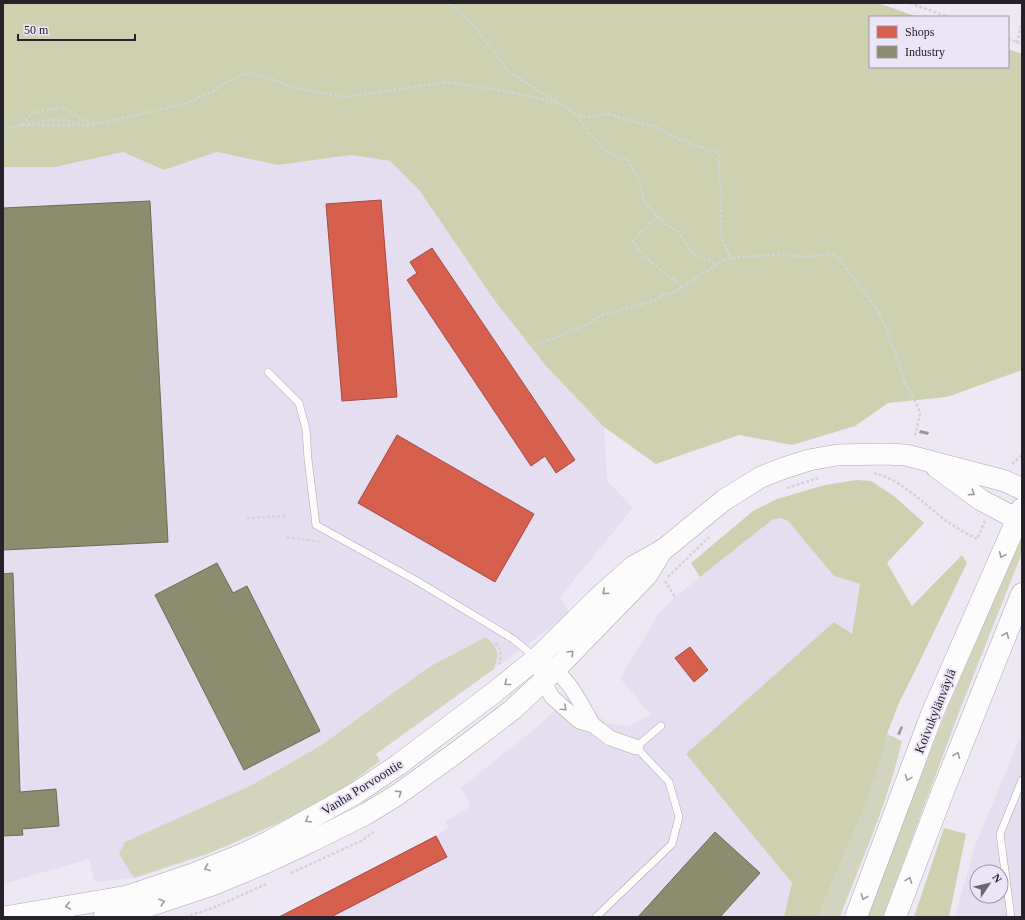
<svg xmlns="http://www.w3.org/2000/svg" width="1025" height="920" font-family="Georgia,serif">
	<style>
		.built { fill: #e5ddf0; fill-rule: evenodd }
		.green { fill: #d2d4bc }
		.forest { fill: #ced1b0 }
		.shops { fill: #d6604d; stroke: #a14d42 }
		.industry { fill: #8c8c6e; stroke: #6d6c59 }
		.building { fill: #9b979f }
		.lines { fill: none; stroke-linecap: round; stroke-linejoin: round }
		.lane-casing { stroke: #aba7af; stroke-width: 8 }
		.street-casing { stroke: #aba7af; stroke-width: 16 }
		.secondary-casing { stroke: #aba7af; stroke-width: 22 }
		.primary-casing { stroke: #aba7af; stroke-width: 23 }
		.path { stroke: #d4d3d5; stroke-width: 2.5; stroke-dasharray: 3 2; stroke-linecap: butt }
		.lane { stroke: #fcfcfd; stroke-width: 7 }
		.street { stroke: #fcfcfd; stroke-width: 15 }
		.secondary { stroke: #fcfcfd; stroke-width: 21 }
		.primary { stroke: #fcfcfd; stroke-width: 22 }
		.oneway { stroke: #9b9a9e }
		.labels { text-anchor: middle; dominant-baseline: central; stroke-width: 4; stroke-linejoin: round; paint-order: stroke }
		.street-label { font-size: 13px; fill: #252229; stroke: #ece4f7 }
	</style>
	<rect width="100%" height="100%" fill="#ede8f3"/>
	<g class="built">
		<path d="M123 152 164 170 217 152 278 165 351 155 390 161 419 190 495 301 533 346 546 366 604 427 607 481 633 508 560 597 570 613 494 669 498 655 429 667 320 746 252 785 119 854 134 878 95 882 89 859 3 884V167H55Z"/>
		<path d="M780 518 788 521 834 576 860 584 852 634 686 754 792 883 784 917H279L436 836 449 827 445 822 471 806 461 788 543 722 573 691 606 723 629 726 651 715 620 678 660 612 675 597 772 520Z"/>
		<path d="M1022 733V917H955L975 846ZM977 872H1001V896H977Z"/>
	</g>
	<g class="green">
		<path d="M1022 537V553L959 712 883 917H866L949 704Z"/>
		<path d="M486 637 494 645 498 655 494 669 376 754 380 761 337 793 297 815 210 853 134 878 119 854 125 842 252 785 320 746 429 667Z"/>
		<path d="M887 734 902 741C888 802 862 859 840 917H818C843 857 870 797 887 734Z"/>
	</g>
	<g class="forest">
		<path d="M3 3H878L918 17H870V67H1008V49L1022 54V370L947 397 888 403 855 426 792 445 739 435 656 464 604 427 546 366 495 301 419 190 390 161 351 155 278 165 217 152 164 170 123 152 55 167H3Z"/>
		<path d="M856 480 871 481 894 496 924 523 887 563 912 606 962 555 967 563 917 667 899 703 887 734 879 765 859 819 818 917H784L792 883 686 754 834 622 852 634 860 584 834 576 788 521 780 518 772 520 700 577 691 563 753 511 777 499 825 485Z"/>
		<path d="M944 828 966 834 949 917H914Z"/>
	</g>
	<g class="shops">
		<path d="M381 200 397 397 342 401 326 204Z"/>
		<path d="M432 248 575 460 556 473 545 456 531 466 407 280 417 273 410 262Z"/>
		<path d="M397 435 534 514 495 582 358 503Z"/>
		<path d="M690 647 708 670 694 682 675 658Z"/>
		<path d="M436 836 447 857 331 917H279Z"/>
	</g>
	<g class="industry">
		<path d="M150 201 168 542 3 550V208Z"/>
		<path d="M217 563 233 593 247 586 320 731 244 770 155 595Z"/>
		<path d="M13 573 20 792 56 789 59 826 22 829 23 835 3 836V574Z"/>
		<path d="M715 832 760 873 720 917H638Z"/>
	</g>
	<g class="building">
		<path d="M920 430 929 432 928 435 919 433Z"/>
		<path d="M901 726 903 727 900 735 897 734Z"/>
	</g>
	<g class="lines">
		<defs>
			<g id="lane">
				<path d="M268 372 299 403 306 429 308 459 316 525 417 581 513 639 535 657"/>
				<path d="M596 917 672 844 679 817 669 782 636 747 661 726"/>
				<path d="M1011 917 1000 834 1022 780"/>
			</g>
			<g id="street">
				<path d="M547 665C570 678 580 703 593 725"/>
				<path d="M541 673 543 681 552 697 579 721 593 725 610 738 636 747"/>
			</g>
			<g id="secondary">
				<path d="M936 467 981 500 1017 519H1022"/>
				<path d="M4 917 128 896 193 874 243 854 270 841 356 793 398 765 496 691 537 658 601 595 634 566 663 550 724 500 761 477 784 468 809 460 837 455 884 454 906 455 1005 481 1022 489"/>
				<path d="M104 917 134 911 212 885 263 864 310 842 366 814 397 795 457 752 512 710 555 670 647 575 662 550"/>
			</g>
			<g id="primary">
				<path d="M856 917 932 714 1022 509"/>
				<path d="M895 917 943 791 1022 594"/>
			</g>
		</defs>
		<use href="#lane" class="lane-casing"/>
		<use href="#street" class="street-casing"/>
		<use href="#secondary" class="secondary-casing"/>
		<use href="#primary" class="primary-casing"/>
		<g class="path">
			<path d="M449 3 473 25 510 73 559 103"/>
			<path d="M910 3 948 17"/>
			<path d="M1008 39 1022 44"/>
			<path d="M1017 43 1022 21"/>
			<path d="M578 116 587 117 608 114 638 123 653 126 686 142 719 153V176L722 194 721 213 722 239 731 258"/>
			<path d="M22 125H64L87 126 185 104 213 91 225 83 242 75 254 73 300 89 347 97 446 82 506 91 562 104 578 116 588 132 607 152 629 161 641 186 644 202 664 223 679 232 692 254 717 265"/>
			<path d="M22 125 32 113 63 107 90 124"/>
			<path d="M3 128H6L54 119 82 124"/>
			<path d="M658 216 632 241 651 262 683 287"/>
			<path d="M533 346 585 326 602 315 654 301 662 295 677 291 722 261 731 258 780 254 805 257 829 254 837 256 876 308 885 325 905 382 918 407 920 414 915 436"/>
			<path d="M1012 464 1022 455"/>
			<path d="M874 473C903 480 924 505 948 522 957 528 967 534 977 539L985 521"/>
			<path d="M787 488 818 478"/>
			<path d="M247 518 287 516"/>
			<path d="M287 537 321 542"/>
			<path d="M668 577 709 537"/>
			<path d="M665 581 675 597"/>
			<path d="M496 643C501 651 502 656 499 664"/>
			<path d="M291 873 361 841 374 832"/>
			<path d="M185 917 213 908 266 884"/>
			<path d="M831 917 872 805 881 775 890 736"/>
		</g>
		<use href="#lane" class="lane"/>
		<use href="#street" class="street"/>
		<use href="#secondary" class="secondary"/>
		<use href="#primary" class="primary"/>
	</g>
	<defs><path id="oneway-chevron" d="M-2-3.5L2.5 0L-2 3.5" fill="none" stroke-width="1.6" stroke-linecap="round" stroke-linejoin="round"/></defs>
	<g class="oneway">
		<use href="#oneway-chevron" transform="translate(972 493) rotate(34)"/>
		<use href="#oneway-chevron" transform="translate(1002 555) rotate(114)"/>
		<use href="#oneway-chevron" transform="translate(605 592) rotate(138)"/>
		<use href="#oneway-chevron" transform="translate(1006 635) rotate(-68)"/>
		<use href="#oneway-chevron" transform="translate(571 653) rotate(-46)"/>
		<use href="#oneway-chevron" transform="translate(507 683) rotate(141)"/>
		<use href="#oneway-chevron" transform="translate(564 708) rotate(43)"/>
		<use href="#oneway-chevron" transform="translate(957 755) rotate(-68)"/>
		<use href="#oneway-chevron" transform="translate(908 778) rotate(111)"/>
		<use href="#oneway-chevron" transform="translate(399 793) rotate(-34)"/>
		<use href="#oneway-chevron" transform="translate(308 820) rotate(150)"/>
		<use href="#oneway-chevron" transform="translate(207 868) rotate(159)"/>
		<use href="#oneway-chevron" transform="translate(909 880) rotate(-69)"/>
		<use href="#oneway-chevron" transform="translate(864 897) rotate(110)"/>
		<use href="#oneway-chevron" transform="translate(162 902) rotate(-17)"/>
		<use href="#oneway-chevron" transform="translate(68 906) rotate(170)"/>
	</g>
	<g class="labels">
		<g class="street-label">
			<text transform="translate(935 711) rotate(-68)">Koivukylänväylä</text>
			<text transform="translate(362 787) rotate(-32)">Vanha Porvoontie</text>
		</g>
	</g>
	<rect width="1025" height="920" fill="none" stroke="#252229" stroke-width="8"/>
	<rect x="869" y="16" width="140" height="52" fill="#ece4f7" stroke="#9c96a5"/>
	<rect x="877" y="26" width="20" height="12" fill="#d6604d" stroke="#9c96a5"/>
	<text x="905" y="36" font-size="12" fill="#252229">Shops</text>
	<rect x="877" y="46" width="20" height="12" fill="#8c8c6e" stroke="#9c96a5"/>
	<text x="905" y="56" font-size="12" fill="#252229">Industry</text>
	<g transform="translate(989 884) rotate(55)"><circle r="19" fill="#ece4f7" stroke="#9c96a5"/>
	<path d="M0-3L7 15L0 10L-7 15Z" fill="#6b6770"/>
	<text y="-6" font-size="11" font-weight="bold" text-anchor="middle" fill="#252229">N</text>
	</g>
	<path d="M18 34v6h117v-6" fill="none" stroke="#252229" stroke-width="2"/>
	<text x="24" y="34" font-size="12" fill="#252229" stroke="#ece4f7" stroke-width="3" paint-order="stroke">50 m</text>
</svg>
